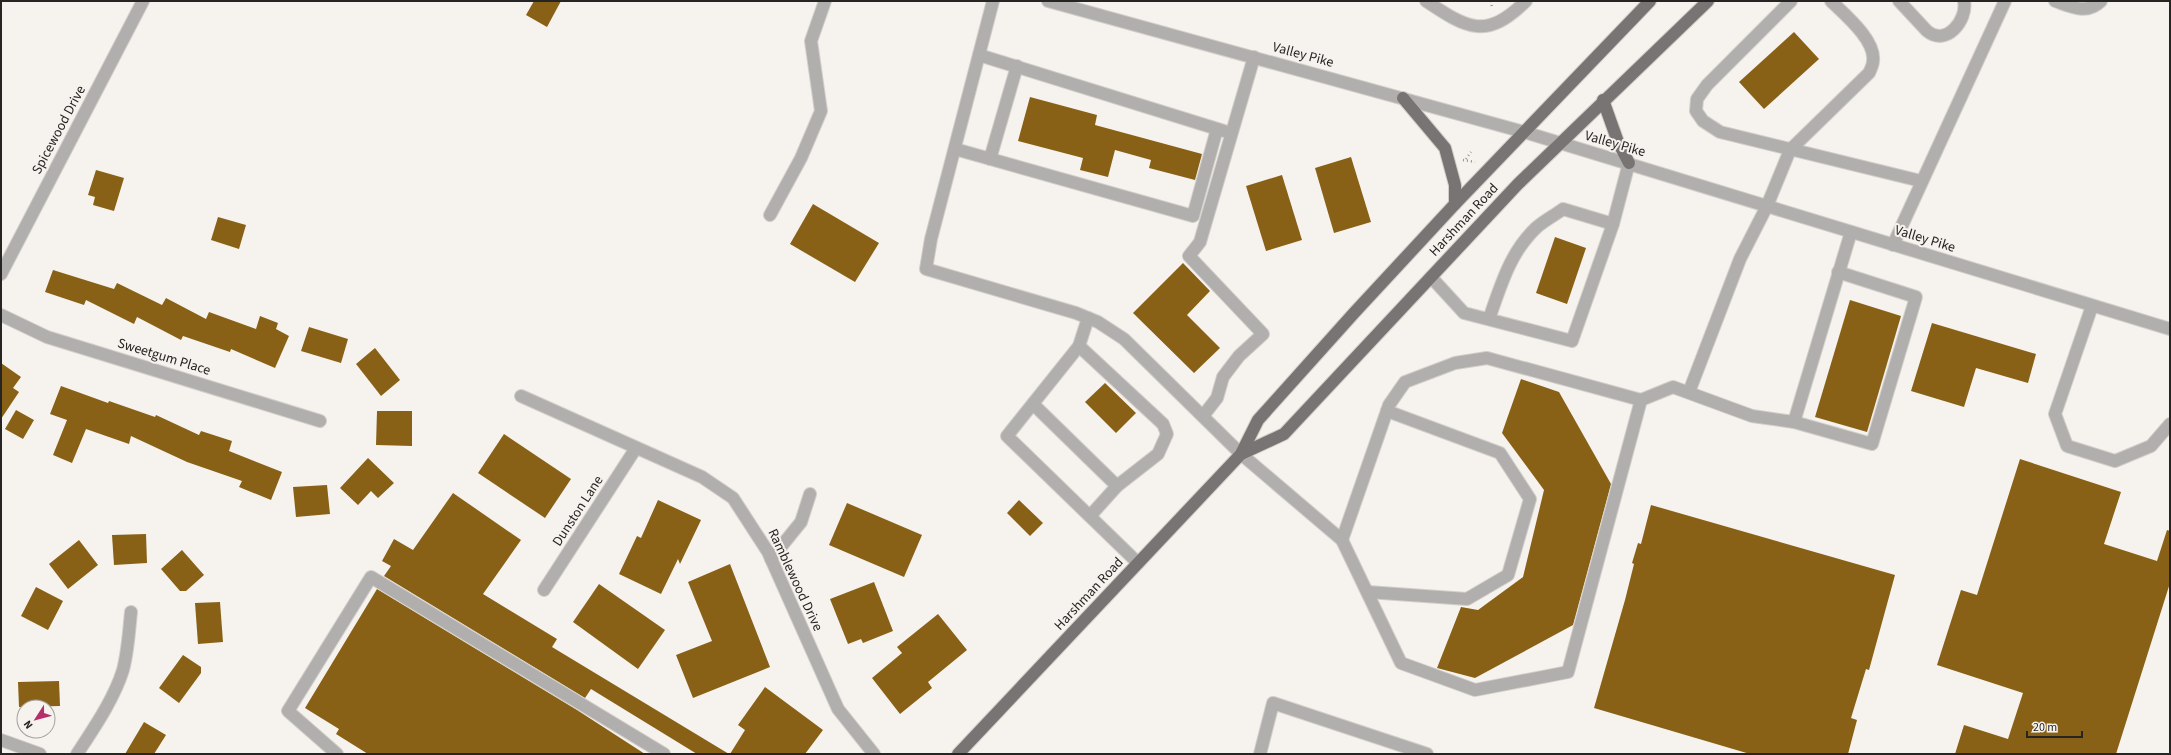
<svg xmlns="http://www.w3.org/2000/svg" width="2171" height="755" font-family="'Source Sans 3',sans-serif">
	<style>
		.building { fill: #896116 }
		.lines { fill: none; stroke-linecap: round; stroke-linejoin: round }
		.minor-casing { stroke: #d1ceca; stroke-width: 14 }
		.major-casing { stroke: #d1ceca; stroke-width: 14 }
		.path { stroke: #959390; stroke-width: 2.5; stroke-dasharray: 1 3; stroke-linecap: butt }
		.minor { stroke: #b1aeae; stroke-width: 12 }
		.major { stroke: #797474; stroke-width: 12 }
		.labels { text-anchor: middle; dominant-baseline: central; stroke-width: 4; stroke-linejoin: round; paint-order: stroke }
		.street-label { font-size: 14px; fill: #272524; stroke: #f6f3ee }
	</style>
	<rect width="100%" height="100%" fill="#f6f3ee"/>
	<g class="building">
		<path d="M534 1H561L547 27 526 15Z"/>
		<path d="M1794 32 1819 59 1764 109 1739 82Z"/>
		<path d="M1030 97 1097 115 1095 125 1202 154 1195 180 1149 168 1151 160 1115 150 1108 177 1080 170 1083 158 1018 141Z"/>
		<path d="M1351 157 1371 222 1334 233 1315 168Z"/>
		<path d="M96 170 124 178 114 211 93 205 95 197 88 195Z"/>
		<path d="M1282 175 1302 240 1266 251 1246 186Z"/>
		<path d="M813 204 879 243 855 282 790 244Z"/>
		<path d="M218 217 246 225 239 249 211 240Z"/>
		<path d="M1555 237 1586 248 1567 304 1536 293Z"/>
		<path d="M1183 263 1210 291 1187 315 1220 348 1194 373 1133 313Z"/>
		<path d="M53 270 114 289 117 283 162 305 166 298 206 319 209 312 256 329 260 316 278 323 276 329 289 336 275 368 231 349 230 352 183 336 181 340 137 317 134 324 86 300 84 305 45 292Z"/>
		<path d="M1850 300 1901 316 1867 432 1815 417Z"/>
		<path d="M1932 323 2036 354 2028 383 1976 368 1964 407 1911 391Z"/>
		<path d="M309 327 348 339 341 363 301 351Z"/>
		<path d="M375 348 400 380 381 396 356 364Z"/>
		<path d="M1 363 21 377 13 388 19 392 1 419Z"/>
		<path d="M1521 379 1559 392 1611 484 1573 625 1475 678 1437 668 1461 607 1478 610 1523 577 1544 490 1502 433Z"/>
		<path d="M1105 383 1136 413 1116 433 1085 402Z"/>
		<path d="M61 386 108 403 109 401 155 417 156 415 199 435 201 431 232 441 229 451 282 472 271 500 239 487 242 481 187 462 131 436 129 444 86 429 72 463 53 455 67 420 50 414Z"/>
		<path d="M16 410 34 420 23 439 5 429Z"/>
		<path d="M377 411H412V446L376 445Z"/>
		<path d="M504 434 571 479 545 518 478 473Z"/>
		<path d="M368 458 394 483 378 498 371 491 358 505 340 488Z"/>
		<path d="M2020 459 2121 492 2104 544 2157 561 2167 530 2170 531V583L2116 754H1955L1964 725 2008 739 2023 693 1937 665 1961 590 1977 595Z"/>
		<path d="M327 485 330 514 296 517 293 487Z"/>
		<path d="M453 493 521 540 483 594 557 639 552 647 729 754H697L591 689 585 698 384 576 391 566 382 561 394 539 413 550Z"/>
		<path d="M658 500 701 520 680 564 678 559 661 594 619 574 637 536 641 538Z"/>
		<path d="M1019 500 1043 523 1030 536 1007 513Z"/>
		<path d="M847 503 922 535 904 577 829 545Z"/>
		<path d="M1651 505 1895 575 1869 670 1866 669 1851 718 1857 720 1848 754H1750L1594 708 1625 600 1634 564 1632 563 1638 543 1641 544Z"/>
		<path d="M146 534 147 563 114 565 112 535Z"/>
		<path d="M79 540 98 565 68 589 49 564Z"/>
		<path d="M182 550 204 575 186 591H180L161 569Z"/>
		<path d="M730 564 770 667 693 698 676 655 712 641 688 582Z"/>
		<path d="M874 582 893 631 863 643 861 639 848 644 830 599Z"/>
		<path d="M599 584 665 630 638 669 573 622Z"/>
		<path d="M36 587 63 601 48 630 21 616Z"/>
		<path d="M377 589 577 710 645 754H368L336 734 339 729 305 708Z"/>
		<path d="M220 602 223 642 198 644 195 603Z"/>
		<path d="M938 614 967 650 928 682 932 688 900 714 872 678 902 653 897 647Z"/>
		<path d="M183 655 201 667V673L179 703 159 688Z"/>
		<path d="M59 681 60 706 19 707 18 682Z"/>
		<path d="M765 687 823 730 805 754H730L745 730 738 725Z"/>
		<path d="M144 722 166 735 154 754H125Z"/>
	</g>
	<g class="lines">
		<defs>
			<g id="minor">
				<path d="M993 1 931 239 926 269 1076 313 1098 322 1124 339 1241 454 1342 540 1401 663 1475 690 1568 672 1641 400 1673 387 1752 416 1794 422 1851 232"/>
				<path d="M1048 1 1524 132 2170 329"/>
				<path d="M1426 1C1468 29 1486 40 1526 1"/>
				<path d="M1791 1 1707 85 1697 99 1696 111 1703 121 1720 132 1921 181"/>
				<path d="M1899 1 1927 31C1946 47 1968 20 1964 1"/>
				<path d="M2055 1C2072 7 2087 15 2101 1"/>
				<path d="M979 55 1224 131"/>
				<path d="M955 149 1193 216 1217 129"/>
				<path d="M990 159 1017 66"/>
				<path d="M770 215 801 158 821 111 811 41 825 1"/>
				<path d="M1613 224 1629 163"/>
				<path d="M1893 245 2005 1"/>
				<path d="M1 274 143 1"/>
				<path d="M1431 277 1464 313 1572 341 1613 224 1563 209C1555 215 1545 220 1537 227 1510 252 1501 285 1489 319"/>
				<path d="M2092 306 2055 414 2067 446 2115 461 2151 446 2170 424"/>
				<path d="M1 315 47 337 320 421"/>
				<path d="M1088 318 1079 346 1007 436 1138 563"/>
				<path d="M1079 346 1163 424 1167 434 1158 454 1117 486"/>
				<path d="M1689 392 1740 259 1767 206 1790 150 1869 73C1871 69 1873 65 1873 61 1876 40 1844 14 1831 1"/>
				<path d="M521 396 702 477 733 498 768 552 838 709 874 754"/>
				<path d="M1033 404 1117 486 1090 516"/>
				<path d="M1203 416 1217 398 1223 377 1239 356 1263 334 1189 256 1200 242 1202 235 1254 57"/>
				<path d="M1794 422 1872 444 1916 297 1838 272"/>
				<path d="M1342 540 1389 405 1405 382 1455 363 1487 358 1641 400"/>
				<path d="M771 559 801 522 810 494"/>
				<path d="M544 590 636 448"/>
				<path d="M1368 592 1467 599 1508 575 1530 499 1500 453 1387 411"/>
				<path d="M1 740 40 754"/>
				<path d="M77 754C94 728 114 699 123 670 128 651 129 631 131 612"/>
				<path d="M337 754 288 711 371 577 664 754"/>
				<path d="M1260 754 1273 703 1427 754"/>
			</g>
			<g id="major">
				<path d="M1403 98 1445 148 1455 185V204"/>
				<path d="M1603 100 1618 142 1629 163"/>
				<path d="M1241 454 1284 434 1518 184 1708 1"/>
				<path d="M958 754 1241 454 1258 420 1354 313 1455 204 1650 1"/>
			</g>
		</defs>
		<use href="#minor" class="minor-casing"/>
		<use href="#major" class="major-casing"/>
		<g class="path">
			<path d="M1491 1 1492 8"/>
			<path d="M1466 159 1471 152"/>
			<path d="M1463 160 1475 162"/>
		</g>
		<use href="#minor" class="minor"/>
		<use href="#major" class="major"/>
	</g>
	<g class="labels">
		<g class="street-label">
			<text transform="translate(1303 55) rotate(15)">Valley Pike</text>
			<text transform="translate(59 130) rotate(-62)">Spicewood Drive</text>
			<text transform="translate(1615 144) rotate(16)">Valley Pike</text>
			<text transform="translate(1464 220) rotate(-47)">Harshman Road</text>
			<text transform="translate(1925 239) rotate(17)">Valley Pike</text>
			<text transform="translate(164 357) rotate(17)">Sweetgum Place</text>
			<text transform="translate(578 511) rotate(-57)">Dunston Lane</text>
			<text transform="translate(795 580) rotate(65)">Ramblewood Drive</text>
			<text transform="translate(1089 594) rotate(-47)">Harshman Road</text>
		</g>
	</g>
	<rect width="2171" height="755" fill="none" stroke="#272524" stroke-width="4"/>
	<g transform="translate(36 719) rotate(234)"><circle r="19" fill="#f6f3ee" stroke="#a3a19d"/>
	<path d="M0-3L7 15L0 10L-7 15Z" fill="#b72e6c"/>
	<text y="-6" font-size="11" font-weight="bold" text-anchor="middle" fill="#272524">N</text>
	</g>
	<path d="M2027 731v6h55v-6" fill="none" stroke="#272524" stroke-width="2"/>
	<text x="2033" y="731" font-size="12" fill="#272524" stroke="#f6f3ee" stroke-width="3" paint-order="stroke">20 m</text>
</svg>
